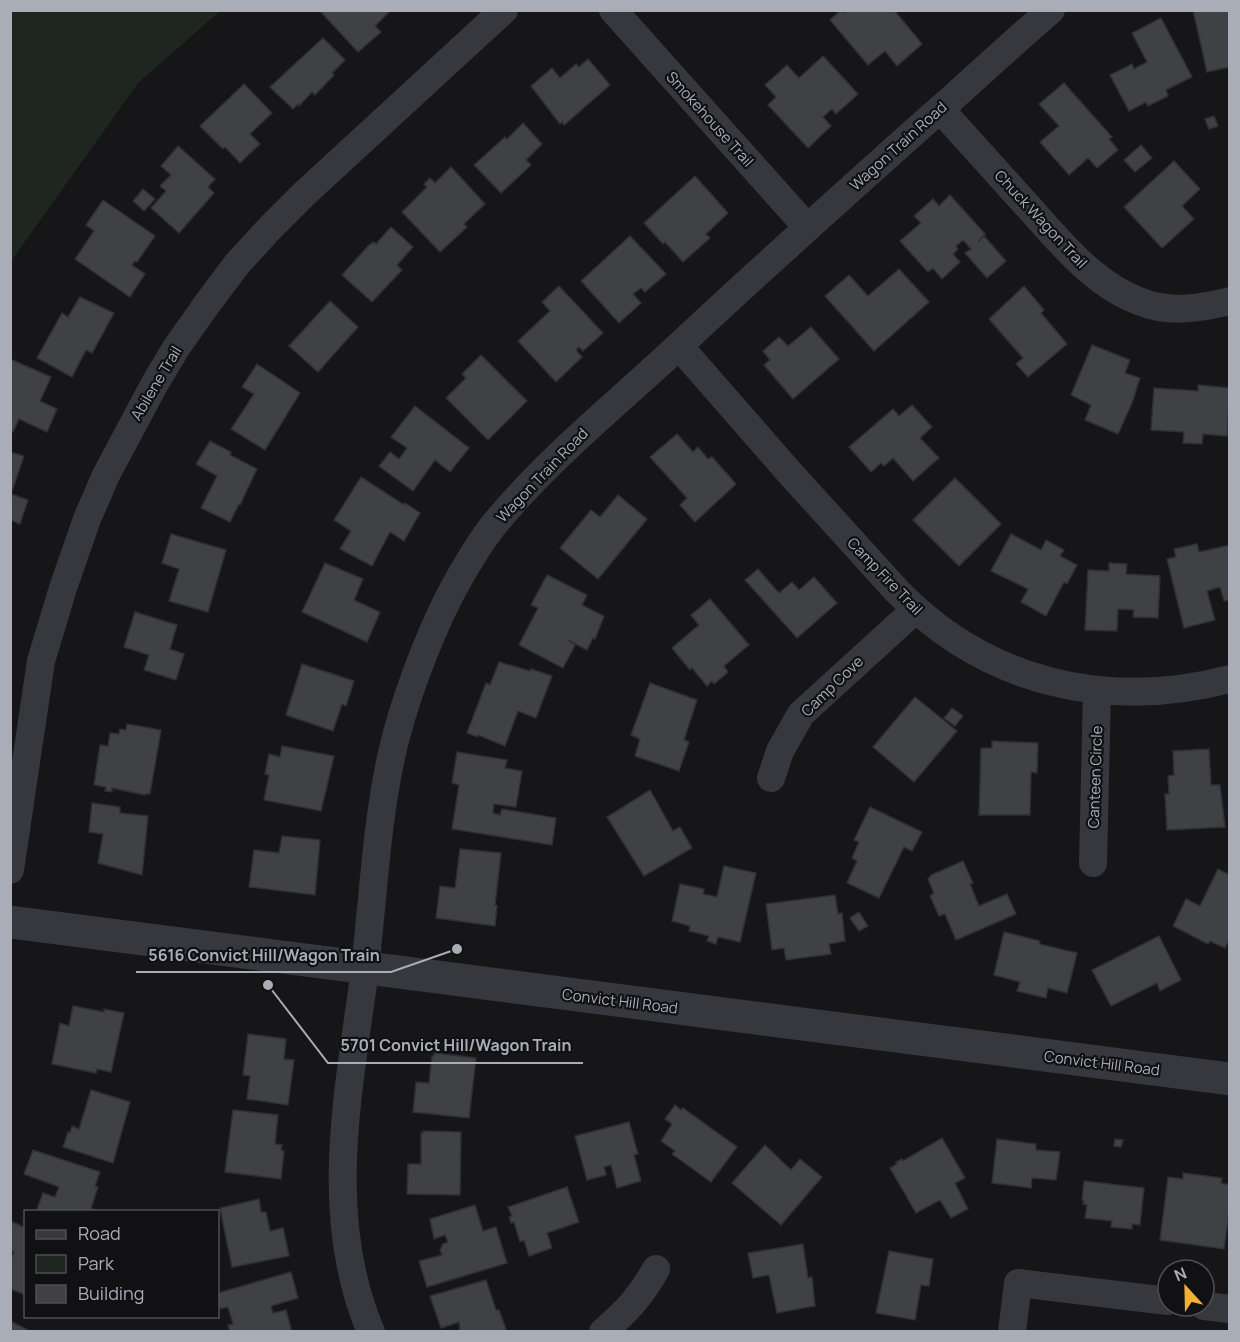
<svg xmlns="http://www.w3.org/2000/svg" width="1240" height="1342" font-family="Manrope,sans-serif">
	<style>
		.green { fill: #1e261f }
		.building { fill: #404145; stroke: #303034; stroke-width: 1.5 }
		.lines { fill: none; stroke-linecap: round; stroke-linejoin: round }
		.minor { stroke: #37383d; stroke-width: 28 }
		.tertiary { stroke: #37383d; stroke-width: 33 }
		.labels { text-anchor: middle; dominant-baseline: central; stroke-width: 4.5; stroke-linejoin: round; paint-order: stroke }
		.street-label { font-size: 15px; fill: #a8adb8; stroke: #111113 }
		.leader { fill: none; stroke: #a8adb8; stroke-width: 2 }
		.callout-dot { fill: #a8adb8; stroke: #111113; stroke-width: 2 }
		.callout-label { font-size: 16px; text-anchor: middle; font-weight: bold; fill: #a8adb8; stroke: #111113; stroke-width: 4.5; stroke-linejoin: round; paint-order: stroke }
	</style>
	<rect width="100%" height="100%" fill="#161618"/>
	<path class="green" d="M11 10 220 11 138 83 11 261Z"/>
	<g class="building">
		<path d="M391 10 375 26 381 32 358 52 320 11Z"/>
		<path d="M841 10 843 13 845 10H894L922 44 897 66 885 51 868 65 830 20Z"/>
		<path d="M1193 10H1230V67L1207 72Z"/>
		<path d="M1161 18 1192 77 1166 90 1168 96 1148 106 1146 102 1129 111 1110 75 1132 64 1134 69 1147 62 1132 33Z"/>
		<path d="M323 38 345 60 332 73 334 75 315 95 312 92 299 106 298 104 293 109 270 87Z"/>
		<path d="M823 56 858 94 836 114 832 109 823 117 831 126 808 148 768 105 776 97 765 85 787 65 799 78Z"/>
		<path d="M588 59 610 85 564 125 562 122 560 124 531 86 552 68 560 78 576 64 579 67Z"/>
		<path d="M1064 83 1112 137 1109 139 1118 150 1097 168 1088 158 1069 175 1040 142 1059 126 1039 104Z"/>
		<path d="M244 84 272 113 250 134 260 144 240 163 225 147 223 149 200 126Z"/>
		<path d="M1214 116 1218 126 1209 129 1205 119Z"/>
		<path d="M523 123 542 144 526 160 531 165 501 193 474 165 505 137 507 139Z"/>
		<path d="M1141 145 1152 158 1135 172 1124 160Z"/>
		<path d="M178 146 215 179 208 187 214 193 179 233 151 208 166 191 160 186 171 175 161 166Z"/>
		<path d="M1174 161 1200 189 1182 206 1194 219 1162 248 1124 207Z"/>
		<path d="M451 167 485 204 464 224 467 227 440 252 402 212 427 187 424 184 430 178 435 183Z"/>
		<path d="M695 176 728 213 706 234 710 238 683 262 665 242 663 244 644 223Z"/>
		<path d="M143 189 155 199 144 211 133 201Z"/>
		<path d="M950 195 985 234 978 242 984 236 1006 261 987 278 965 253 971 249 963 240 956 246 958 249 953 254 960 262 942 279 933 268 928 272 900 241 921 223 914 216 933 199 939 206Z"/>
		<path d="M103 200 155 236 137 262 135 261 132 265 145 274 130 297 75 259 94 231 86 225Z"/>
		<path d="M391 227 413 247 397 265 402 270 372 302 342 275 369 245 374 242 376 244Z"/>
		<path d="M630 236 666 274 645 292 641 288 633 294 641 303 619 323 581 281Z"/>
		<path d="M899 269 929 302 874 351 825 296 849 275 868 296Z"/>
		<path d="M559 286 603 333 583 351 579 347 576 350 582 357 556 382 518 341 550 311 542 302Z"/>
		<path d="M1024 286 1044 310 1041 313 1067 344 1028 377 1016 364 1023 358 989 319Z"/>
		<path d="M80 297 114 313 92 353 86 350 72 377 37 358 62 313 68 317Z"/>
		<path d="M330 301 358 327 318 372 289 346Z"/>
		<path d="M811 327 839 359 793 399 764 365 770 360 763 351 779 337 788 346Z"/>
		<path d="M1092 345 1130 360 1125 373 1140 378 1132 403 1118 434 1085 420 1091 405 1071 395Z"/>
		<path d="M481 355 527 401 488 440 446 398 466 378 462 374Z"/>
		<path d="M10 359 51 377 40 401 57 409 47 432 19 419 13 432 10 431Z"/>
		<path d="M257 364 300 393 265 450 231 429 254 394 242 387Z"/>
		<path d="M1198 385 1230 388 1227 436 1203 434 1202 444 1183 443 1184 432 1151 430 1154 388 1198 391Z"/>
		<path d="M912 405 932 427 920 438 939 458 913 481 893 458 884 466 881 463 871 472 849 447 893 409 899 416Z"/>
		<path d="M415 406 469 448 450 472 435 460 413 491 379 466 390 452 399 459 407 448 391 437Z"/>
		<path d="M677 434 693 452 698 447 708 459 712 457 736 484 695 522 680 505 687 498 650 457Z"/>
		<path d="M210 441 231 452 230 455 257 469 240 505 239 504 230 522 201 508 217 476 196 464Z"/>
		<path d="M10 452 24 456 11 494 28 500 20 524 10 520Z"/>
		<path d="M361 477 404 505 405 503 420 513 404 541 390 532 372 566 340 549 351 531 334 520Z"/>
		<path d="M955 478 1001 524 959 566 913 520Z"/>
		<path d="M618 495 647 519 598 579 560 548 591 510 600 517Z"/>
		<path d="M171 534 226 550 208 612 169 601 179 569 162 563Z"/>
		<path d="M1011 534 1041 550 1046 540 1064 550 1060 556 1077 565 1067 584 1064 582 1046 616 1021 602 1028 589 991 571Z"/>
		<path d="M1197 544 1199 552 1230 545V600L1224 601 1220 587 1207 591 1215 620 1184 628 1167 559 1176 557 1174 549Z"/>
		<path d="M325 563 363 579 354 600 380 612 367 642 302 612Z"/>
		<path d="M1109 563 1127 564 1126 574 1160 576 1158 618 1133 617 1134 610 1118 609 1117 631 1085 630 1088 570 1109 571Z"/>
		<path d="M758 569 779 593 792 582 799 590 814 577 837 603 797 638 745 580Z"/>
		<path d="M547 575 587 595 582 605 604 616 595 639 593 638 587 650 568 640 575 645 563 668 519 645 538 608 531 605Z"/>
		<path d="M710 599 749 645 724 666 728 672 714 684 712 681 707 686 692 668 690 670 672 648 699 625 691 615Z"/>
		<path d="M135 612 177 625 170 649 184 654 176 680 144 670 149 655 124 647Z"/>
		<path d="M499 662 530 671 531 669 552 676 536 718 518 711 505 746 478 735V737L467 733 486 683 490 685Z"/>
		<path d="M302 664 354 681 346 706 342 704 333 731 286 715Z"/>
		<path d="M650 683 697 700 684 740 689 742 679 771 635 756 640 739 631 735Z"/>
		<path d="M915 697 957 731 914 782 873 747Z"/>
		<path d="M952 708 963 716 955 726 944 718Z"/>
		<path d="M127 724 161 730 150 794H145V795L112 788V792L105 791 106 787 94 785 100 745 108 746 110 733 119 734 120 729 126 730Z"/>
		<path d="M992 741 1038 743 1037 773 1031 772 1030 815H979L981 748H992Z"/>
		<path d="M282 746 334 756 321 811 264 800 269 775 265 774 269 754 280 757Z"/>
		<path d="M1209 749 1211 785H1220L1225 827 1167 830 1165 794H1169L1168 776 1174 775 1173 751Z"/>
		<path d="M457 752 507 760 505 768 522 771 516 807 494 804 493 813 500 815 502 809 556 818 552 845 452 829 459 785 452 783Z"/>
		<path d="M650 790 673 831 680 827 692 848 644 876 607 817Z"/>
		<path d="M92 803 120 807V813L148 816 142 875 98 863 103 834 89 832Z"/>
		<path d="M870 807 922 832 912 851 904 847 879 898 847 883 857 861 852 858 859 842 854 840Z"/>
		<path d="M282 836 320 840 315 895 249 887 254 850 279 853Z"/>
		<path d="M460 849 501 853 495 905 497 906 495 926 436 918 440 886 455 888Z"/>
		<path d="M963 861 973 883 970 884 979 906 1007 894 1016 914 956 940 945 914 939 916 930 896 934 893 928 879 931 875Z"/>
		<path d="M724 866 756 873 740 942 718 937 716 944 707 941 709 936 689 931 690 926 672 921 680 884 704 889 703 894 717 897Z"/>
		<path d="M1218 869 1230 875V938L1225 948 1210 941 1208 944 1173 926 1186 899 1200 906Z"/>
		<path d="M835 895 838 914 842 913 845 941 829 944 831 954 786 960 784 948 772 950 766 904Z"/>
		<path d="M859 912 868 926 859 931 850 918Z"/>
		<path d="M1004 932 1040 941 1039 944 1077 953 1067 993 1048 988 1046 998 1017 991 1020 982 994 975Z"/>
		<path d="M1159 936 1181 980 1160 991 1157 983 1111 1006 1092 970Z"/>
		<path d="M73 1006 104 1012V1009L124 1013 111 1072 97 1069 96 1073 52 1064 60 1023 69 1026Z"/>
		<path d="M248 1034 286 1039 284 1059 294 1060 288 1105 247 1099 250 1076 243 1075Z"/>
		<path d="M434 1053 476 1058 469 1118 413 1112 416 1082 429 1083 432 1056H434Z"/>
		<path d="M91 1090 130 1102 113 1163 63 1147 68 1132 70 1133 72 1126 79 1129Z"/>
		<path d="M675 1105 681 1110 683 1108 737 1147 711 1182 672 1154 675 1151 661 1141 672 1124 665 1119Z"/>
		<path d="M233 1110 278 1115 275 1144 282 1145 281 1150 284 1151 281 1179 225 1172Z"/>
		<path d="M629 1122 638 1154 634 1155 641 1181 617 1188 611 1165 604 1167 606 1175 587 1180 575 1136Z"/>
		<path d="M423 1131 461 1132 460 1195 407 1194 408 1164H421V1133H423Z"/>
		<path d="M942 1138 965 1178 955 1183 968 1209 951 1218 940 1200 916 1213 890 1168 897 1164 896 1162 902 1159 903 1161Z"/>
		<path d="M997 1139 1036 1144V1150L1060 1152 1056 1180 1032 1178 1031 1188 992 1183Z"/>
		<path d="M1115 1139 1123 1140 1121 1147 1114 1146Z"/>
		<path d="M765 1145 791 1170 800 1159 822 1177 781 1225 732 1183Z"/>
		<path d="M33 1150 100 1172 95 1186 98 1187 91 1208 101 1212H36L43 1193 55 1197 59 1187 24 1174Z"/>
		<path d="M1183 1173 1222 1178 1221 1183 1230 1185V1205L1224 1249 1160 1240 1168 1177 1183 1179Z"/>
		<path d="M1084 1181 1144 1188 1140 1225 1132 1224V1229L1111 1227 1112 1221 1085 1218 1087 1205 1083 1204 1084 1201 1082 1200Z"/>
		<path d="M567 1187 579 1222 547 1233 552 1248 529 1256 524 1240 520 1242 514 1222 511 1223 509 1217 512 1216 508 1207Z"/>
		<path d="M259 1199 261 1212H266L270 1231 283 1228 289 1256 232 1267 220 1208Z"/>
		<path d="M475 1205 483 1231 496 1227 507 1263 427 1287 419 1261 442 1255 440 1250 443 1244 448 1242 445 1235 434 1239 430 1219Z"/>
		<path d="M10 1221 26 1228V1295L10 1289V1260L14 1252 10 1250Z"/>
		<path d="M803 1244 808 1278 812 1277 815 1306 777 1313 769 1275 753 1278 748 1253Z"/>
		<path d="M889 1251 933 1259 929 1286 921 1285 915 1320 876 1313Z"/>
		<path d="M291 1272 298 1298 271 1306 273 1313 286 1310 292 1332H230L228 1325 233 1324 228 1307 218 1309V1293Z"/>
		<path d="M486 1280 496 1310H499L507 1332H460L459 1322 441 1328 430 1296Z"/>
		<path d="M10 1321 30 1331 29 1332H10Z"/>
	</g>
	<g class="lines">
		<g class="minor">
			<path d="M613 10 807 227"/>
			<path d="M940 109C968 140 995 170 1023 201 1057 238 1093 286 1144 303 1171 313 1202 308 1230 301"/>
			<path d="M679 346 789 472 897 591C986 683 1107 711 1230 679"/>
			<path d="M771 778 780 751 801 714 915 610"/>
			<path d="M1093 863 1097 691"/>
			<path d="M10 870 41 661 63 588 87 519 106 475 154 385 176 348 207 304 237 264 270 228 304 194 504 10"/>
			<path d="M1204 1306 1230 1309"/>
			<path d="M371 1332C323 1219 347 1100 363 984 373 907 375 829 392 753 403 704 427 640 450 595 461 574 482 538 497 521 552 455 619 402 682 343 764 266 847 192 931 117 971 82 1010 45 1051 10"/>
			<path d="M603 1332C628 1310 640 1297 656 1269"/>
			<path d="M1012 1332 1018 1283 1168 1301"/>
		</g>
		<path class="tertiary" d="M10 922 1230 1079"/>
	</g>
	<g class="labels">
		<g class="street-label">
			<text transform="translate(710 119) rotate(48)">Smokehouse Trail</text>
			<text transform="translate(898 146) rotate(-42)">Wagon Train Road</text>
			<text transform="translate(1041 219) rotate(47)">Chuck Wagon Trail</text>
			<text transform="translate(156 383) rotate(-59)">Abilene Trail</text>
			<text transform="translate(542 475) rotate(-46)">Wagon Train Road</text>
			<text transform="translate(885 576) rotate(46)">Camp Fire Trail</text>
			<text transform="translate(832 686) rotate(-44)">Camp Cove</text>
			<text transform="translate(1095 777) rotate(-88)">Canteen Circle</text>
			<text transform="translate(620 1001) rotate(7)">Convict Hill Road</text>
			<text transform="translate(1102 1063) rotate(7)">Convict Hill Road</text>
		</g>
	</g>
	<path class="leader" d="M457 949L391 972H136M268 985L328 1063H583"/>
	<g class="callout-dot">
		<circle cx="457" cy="949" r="6"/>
		<circle cx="268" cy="985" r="6"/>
	</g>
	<g class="callout-label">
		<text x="264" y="961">5616 Convict Hill/Wagon Train</text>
		<text x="456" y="1051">5701 Convict Hill/Wagon Train</text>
	</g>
	<rect width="1240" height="1342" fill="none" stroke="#a8adb8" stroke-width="24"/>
	<rect x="24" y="1210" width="195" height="108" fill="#111113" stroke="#4d4f55" stroke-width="1.5"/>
	<rect x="36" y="1230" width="30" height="9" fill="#37383d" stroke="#4d4f55" stroke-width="1.5"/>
	<text x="78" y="1240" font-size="18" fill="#a8adb8">Road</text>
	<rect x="36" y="1255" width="30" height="18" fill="#1e261f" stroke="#4d4f55" stroke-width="1.5"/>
	<text x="78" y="1270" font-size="18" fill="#a8adb8">Park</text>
	<rect x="36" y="1285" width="30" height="18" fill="#404145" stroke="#4d4f55" stroke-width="1.5"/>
	<text x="78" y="1300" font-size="18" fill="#a8adb8">Building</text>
	<g transform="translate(1186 1288) rotate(338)"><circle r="28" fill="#111113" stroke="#4d4f55" stroke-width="1.5"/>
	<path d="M0-4.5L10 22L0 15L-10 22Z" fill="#f2b134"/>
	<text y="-9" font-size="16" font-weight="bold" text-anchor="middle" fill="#a8adb8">N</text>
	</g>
</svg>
